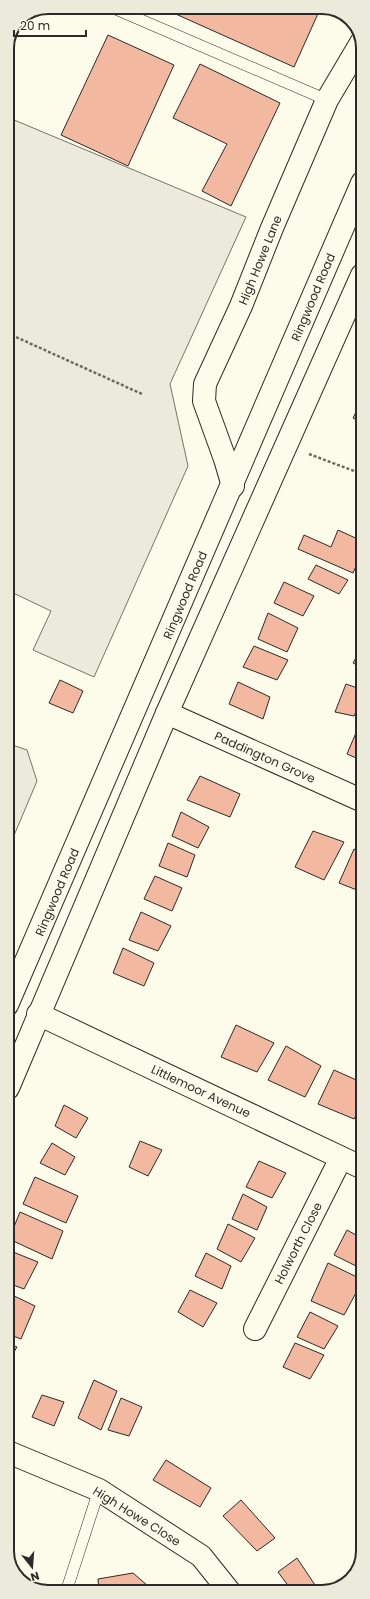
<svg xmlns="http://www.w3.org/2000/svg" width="370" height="1599" font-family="Poppins,sans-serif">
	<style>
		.parking { fill: #eceadb; stroke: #74746e }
		.building { fill: #f2b8a0; stroke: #2b2b2b }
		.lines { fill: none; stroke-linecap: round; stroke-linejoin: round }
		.service-casing { stroke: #2b2b2b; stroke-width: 12 }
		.minor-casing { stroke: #2b2b2b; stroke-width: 24 }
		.trunk-casing { stroke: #2b2b2b; stroke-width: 24 }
		.path { stroke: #6a6964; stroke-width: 2.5; stroke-dasharray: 3 2; stroke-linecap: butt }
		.service { stroke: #fdfbea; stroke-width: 11 }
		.minor { stroke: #fdfbea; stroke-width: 22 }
		.trunk { stroke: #fdfbea; stroke-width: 22 }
		.labels { text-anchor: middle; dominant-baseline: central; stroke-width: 3; stroke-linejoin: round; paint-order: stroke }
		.street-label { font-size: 12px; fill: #2b2b2b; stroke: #fdfbea }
		.rim { fill: none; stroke: #2b2b2b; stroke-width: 2 }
	</style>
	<rect width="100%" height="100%" fill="#fdfbea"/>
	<g class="parking">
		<path d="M7 117 246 217 170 384 188 466 94 677 33 650 51 611 7 590Z"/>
		<path d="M7 743 27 750 37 781 7 852Z"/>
	</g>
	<g class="building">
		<path d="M160 7H321L294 67Z"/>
		<path d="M25 17 7 57V48L19 19Z"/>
		<path d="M108 35 174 65 128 166 61 135Z"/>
		<path d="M200 64 280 103 231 206 202 191 227 144 173 118Z"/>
		<path d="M362 400V423L353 418Z"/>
		<path d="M338 530 362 541 363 551 353 573 298 549 304 535 331 547Z"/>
		<path d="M316 565 348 580 339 594 308 579Z"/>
		<path d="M284 582 314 596 303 616 274 603Z"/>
		<path d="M268 613 298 628 287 652 258 639Z"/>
		<path d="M363 645V668L353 663Z"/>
		<path d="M254 646 288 660 277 680 243 667Z"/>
		<path d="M60 680 83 691 73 713 49 703Z"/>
		<path d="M238 682 270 697 263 719 229 704Z"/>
		<path d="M346 684 363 690V698L354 716 335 712Z"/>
		<path d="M361 721 363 722V761L347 754Z"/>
		<path d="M200 776 240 794 230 817 187 800Z"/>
		<path d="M181 812 209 827 198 848 172 836Z"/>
		<path d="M313 831 344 842 324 880 295 867Z"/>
		<path d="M168 843 195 855 187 877 159 866Z"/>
		<path d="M354 849 363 854 362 892 339 883Z"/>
		<path d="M155 876 182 888 172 911 144 899Z"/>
		<path d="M141 912 171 926 158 951 129 940Z"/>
		<path d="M123 948 154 963 144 986 113 973Z"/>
		<path d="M236 1025 274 1043 257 1072 221 1057Z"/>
		<path d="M286 1046 321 1066 305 1097 268 1080Z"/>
		<path d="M334 1070 363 1083V1103L354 1119 318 1104Z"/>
		<path d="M64 1105 88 1118 76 1138 55 1126Z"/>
		<path d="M140 1141 162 1150 148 1176 129 1167Z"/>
		<path d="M52 1143 75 1157 65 1175 40 1163Z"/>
		<path d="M259 1161 286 1173 272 1198 246 1187Z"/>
		<path d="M35 1177 78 1196 66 1223 23 1204Z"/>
		<path d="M243 1194 267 1207 257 1230 232 1219Z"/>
		<path d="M20 1212 63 1231 52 1259 9 1239Z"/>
		<path d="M228 1224 255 1238 241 1262 217 1249Z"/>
		<path d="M347 1230 363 1239V1266L362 1269 334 1255Z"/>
		<path d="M8 1250 38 1262 24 1289 8 1283Z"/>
		<path d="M206 1253 231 1266 222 1289 195 1276Z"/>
		<path d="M328 1263 363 1280 344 1315 311 1301Z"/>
		<path d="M190 1290 217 1303 203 1327 178 1312Z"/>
		<path d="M8 1293 35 1306 21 1339 8 1334Z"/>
		<path d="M310 1312 338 1326 324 1349 297 1337Z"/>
		<path d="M8 1343 17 1347 8 1362Z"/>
		<path d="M295 1343 324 1355 310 1379 283 1367Z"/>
		<path d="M94 1380 117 1391 101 1430 78 1418Z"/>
		<path d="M42 1395 64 1402 54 1426 32 1417Z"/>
		<path d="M121 1398 142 1407 129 1436 108 1430Z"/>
		<path d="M166 1460 211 1488 200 1507 153 1480Z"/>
		<path d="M241 1500 275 1538 257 1551 223 1516Z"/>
		<path d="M297 1558 319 1591H292L278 1572Z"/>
		<path d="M133 1573 155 1592H99L98 1579Z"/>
	</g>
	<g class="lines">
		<defs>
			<g id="service">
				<path d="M111 7 327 100"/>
				<path d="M66 1592 99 1490"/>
			</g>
			<g id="minor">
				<path d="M233 486 225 459 204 401 205 384 241 306 272 228 327 100 362 41"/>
				<path d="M167 713 363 801"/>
				<path d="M38 1014 363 1168"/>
				<path d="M255 1329 341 1158"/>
				<path d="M8 1452 99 1490 201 1556 229 1591"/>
			</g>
			<g id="trunk">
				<path d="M7 1005 362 183"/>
				<path d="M8 1088 167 713 362 275"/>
			</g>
		</defs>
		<use href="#service" class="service-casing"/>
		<use href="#minor" class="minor-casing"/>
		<use href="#trunk" class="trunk-casing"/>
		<g class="path">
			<path d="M7 333 142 394"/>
			<path d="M309 454 362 474"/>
		</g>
		<use href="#service" class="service"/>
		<use href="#minor" class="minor"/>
		<use href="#trunk" class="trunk"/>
	</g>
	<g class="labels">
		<g class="street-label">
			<text transform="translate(260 260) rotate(-68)">High Howe Lane</text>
			<text transform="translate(313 297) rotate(-67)">Ringwood Road</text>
			<text transform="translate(185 595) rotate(-67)">Ringwood Road</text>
			<text transform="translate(265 757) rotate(24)">Paddington Grove</text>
			<text transform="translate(57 892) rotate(-67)">Ringwood Road</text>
			<text transform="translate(201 1091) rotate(25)">Littlemoor Avenue</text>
			<text transform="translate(298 1243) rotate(-63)">Holworth Close</text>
			<text transform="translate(137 1516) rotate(32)">High Howe Close</text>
		</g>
	</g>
	<path d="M0 0H370V1599H0ZM48 14H322A34 34 0 0 1 356 48V1551A34 34 0 0 1 322 1585H48A34 34 0 0 1 14 1551V48A34 34 0 0 1 48 14Z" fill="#eceadb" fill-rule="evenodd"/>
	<path class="rim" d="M48 14H322A34 34 0 0 1 356 48V1551A34 34 0 0 1 322 1585H48A34 34 0 0 1 14 1551V48A34 34 0 0 1 48 14Z"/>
	<g transform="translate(32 1567) rotate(163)" stroke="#fdfbea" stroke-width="3" paint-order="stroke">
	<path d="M0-3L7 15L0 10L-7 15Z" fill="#2b2b2b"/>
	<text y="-6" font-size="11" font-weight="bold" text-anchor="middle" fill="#2b2b2b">N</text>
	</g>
	<path d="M14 30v6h72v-6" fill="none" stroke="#2b2b2b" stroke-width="2"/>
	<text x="20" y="30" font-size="12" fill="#2b2b2b" stroke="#fdfbea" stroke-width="3" paint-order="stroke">20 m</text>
</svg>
